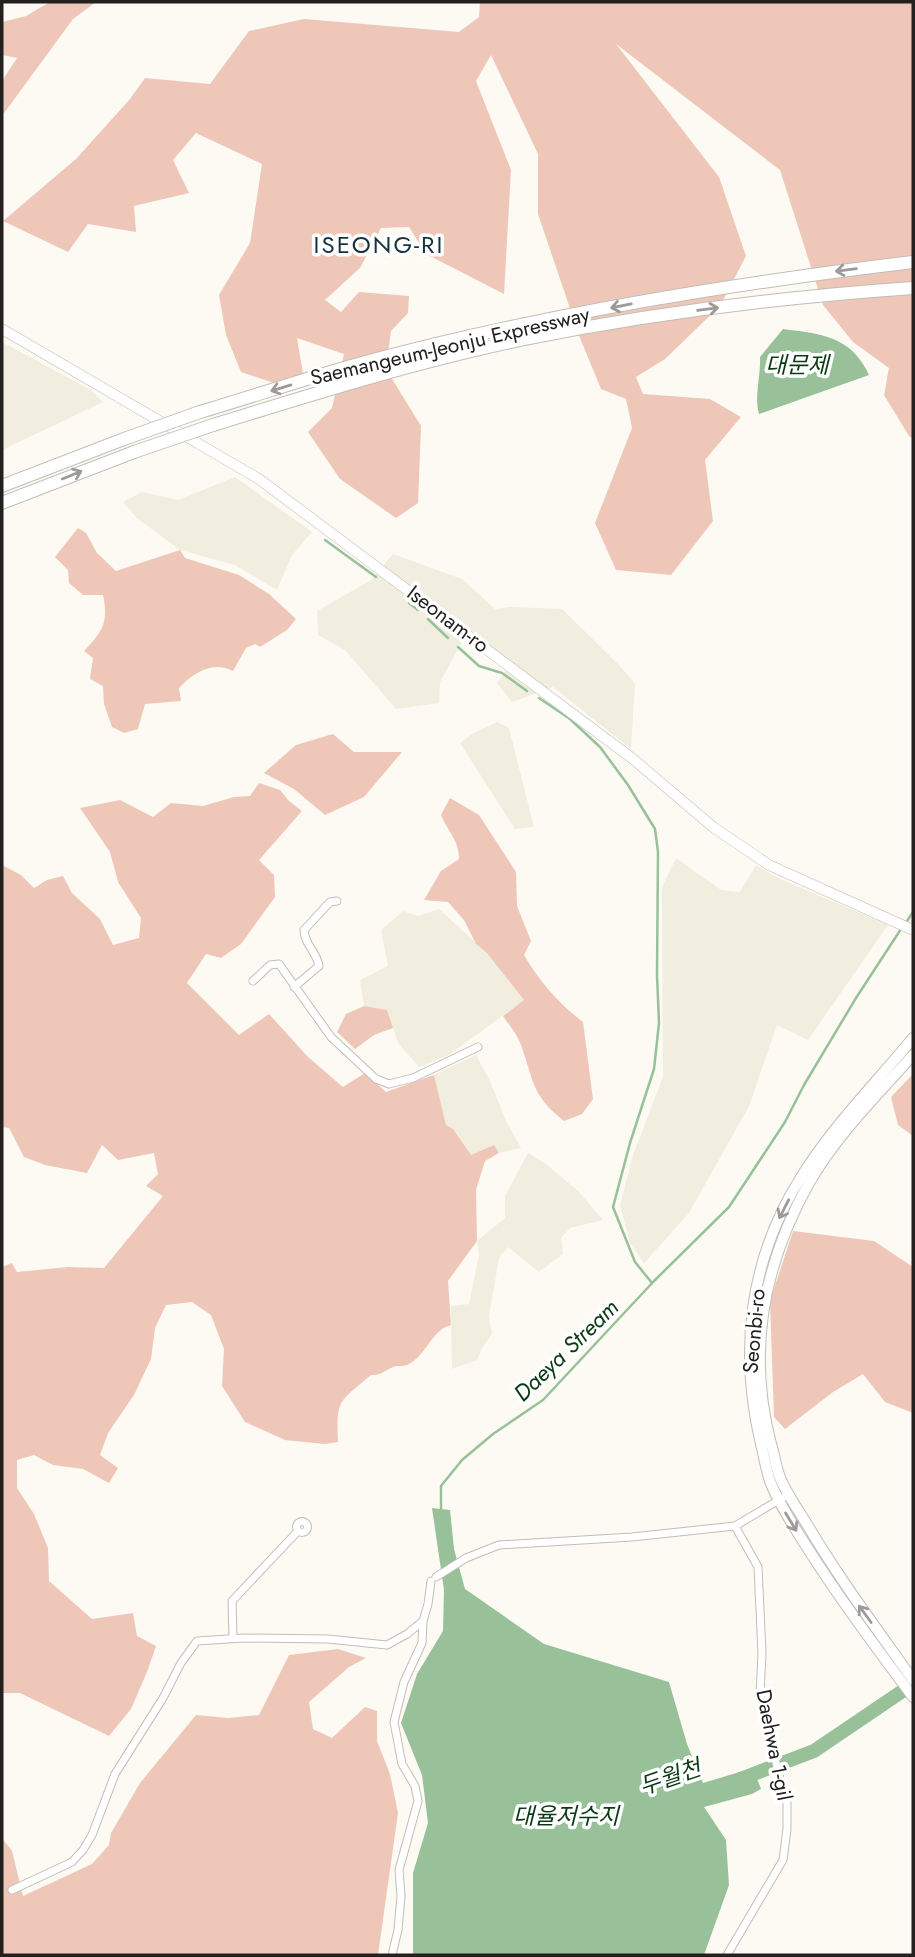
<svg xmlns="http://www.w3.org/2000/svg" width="915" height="1957" font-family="Jost,'Noto Sans KR',sans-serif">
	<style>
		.built { fill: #f1eddf }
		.green { fill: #efc7b8 }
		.water { fill: #98c19a }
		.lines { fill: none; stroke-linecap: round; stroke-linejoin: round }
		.stream { stroke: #98c19a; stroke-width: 2.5 }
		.river { stroke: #98c19a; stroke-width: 14 }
		.minor-casing { stroke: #c0beb7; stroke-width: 9 }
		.secondary-casing { stroke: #c0beb7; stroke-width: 11 }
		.primary-casing { stroke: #c0beb7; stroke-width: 12 }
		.motorway-casing { stroke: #c0beb7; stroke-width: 14 }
		.minor { stroke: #fff; stroke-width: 7 }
		.secondary { stroke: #fff; stroke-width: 10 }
		.primary { stroke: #fff; stroke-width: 10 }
		.motorway { stroke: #fff; stroke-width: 12 }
		.motorway-bridge-casing { stroke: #c0beb7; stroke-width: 14; stroke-linecap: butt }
		.motorway-bridge { stroke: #fff; stroke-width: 12 }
		.oneway { stroke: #9c9b9a }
		.labels { text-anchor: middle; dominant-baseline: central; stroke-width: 7; stroke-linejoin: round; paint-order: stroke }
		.street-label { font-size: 21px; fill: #22211f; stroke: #fff }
		.water-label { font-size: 23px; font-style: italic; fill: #0c3a14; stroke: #fff }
		.quarter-label { font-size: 24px; letter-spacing: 2px; fill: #15333d; stroke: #fff }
	</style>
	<rect width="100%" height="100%" fill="#fcfaf3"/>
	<g class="built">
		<path d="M2 342 91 390 103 402 2 450Z"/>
		<path d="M235 477 312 532 292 555 277 590 235 565 180 550 137 518 123 502 142 492 178 500Z"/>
		<path d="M393 554 462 579 495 609 510 607 562 609 621 667 635 684 631 749 553 687 512 702 497 683 507 669 463 640 440 682 439 703 396 709 345 650 318 635 317 611 371 580Z"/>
		<path d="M497 722 509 728 534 827 515 829 460 743 472 734Z"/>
		<path d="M676 858 721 890 740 892 756 865 778 878 888 925 808 1040 777 1025 749 1106 689 1213 644 1263 630 1243 620 1205 633 1155 663 1077 662 887Z"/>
		<path d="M439 909 487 953 524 1000 449 1055 419 1067 398 1043 387 1010 364 1006 360 980 388 966 381 930 403 911 418 916Z"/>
		<path d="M476 1055 490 1081 506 1121 521 1148 499 1153 494 1145 471 1155 453 1129 446 1125 434 1075Z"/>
		<path d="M528 1153 546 1164 578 1191 603 1220 570 1228 561 1238 563 1254 539 1272 508 1247 499 1258 489 1316 492 1334 482 1348 477 1360 452 1369 451 1306 469 1304 479 1255 477 1241 505 1218V1196Z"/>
	</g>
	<g class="green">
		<path d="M50 2H96L73 19 2 116V81L17 58 2 55V22L26 16Z"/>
		<path d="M480 2H913V439L909 436 884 395 889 368 853 342 823 305 780 170 616 44 719 177 746 256 720 306 665 359 636 377 643 394 710 399 741 417 705 460 713 521 671 575 616 570 595 523 632 428 626 399 601 389 580 338 538 214V154L491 55 476 81 511 170 504 294 426 254 409 227 381 228 360 268 325 300 341 312 359 292 409 296 408 313 391 331 386 369 421 426 418 503 396 518 340 479 308 432 332 408 344 354 297 338 304 380 277 384 241 372 226 335 219 295 250 243 262 164 196 133 173 160 189 193 134 206 136 232 88 224 68 252 3 221 76 159 130 99 145 78 210 84 249 31 304 19 459 32 479 17Z"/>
		<path d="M78 528 86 533 97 553 116 571 180 550 185 558 239 575 269 594 296 619 287 630 260 647 255 644 246 648 233 671C213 660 192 674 179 688L181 701 145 704 138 729 124 733 112 727 104 704 103 686 90 679 93 658 84 651C102 632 109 623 103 595H83L69 583 68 570 55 557Z"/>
		<path d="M333 734 354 752H402L364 797 325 815 294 789 264 773 296 745Z"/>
		<path d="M259 783 280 790 289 801 302 811 259 860 274 875 275 897 241 944 221 958 206 954 187 983 239 1035 269 1014 308 1057 343 1087 365 1073 386 1092 434 1075 446 1125 453 1129 471 1155 494 1145 499 1153 485 1161 476 1190 477 1241 448 1281 451 1325C431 1330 426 1357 407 1365 405 1366 398 1366 396 1366 386 1369 382 1376 371 1375 339 1402 336 1399 338 1442L325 1444 285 1440 245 1422 222 1386 224 1349 211 1315 192 1302 166 1305 155 1328 151 1359 134 1395 108 1433 100 1455 118 1468 109 1483 83 1469 53 1465 34 1455 17 1460V1488L34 1514 48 1548 49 1581 92 1619 133 1613 137 1636 156 1646 147 1672 131 1709 109 1736 20 1693H2V1267L12 1263 17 1272 68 1267 104 1268 163 1196 146 1186 158 1174 154 1153 118 1160 102 1145 87 1173 45 1165 24 1157 9 1128 2 1127V865L21 875 34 888 47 880 63 876 72 893 100 919 113 945 139 938 141 918 118 882 110 852 80 808 120 800 153 817 171 803 203 806 234 797 250 796Z"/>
		<path d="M450 798 479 815 516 872 517 906 531 941 524 955C540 982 558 1003 583 1022L593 1099 582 1114 564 1121C531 1095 534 1081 521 1045 517 1034 509 1025 503 1016L524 1000 487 953 476 944 464 920 448 902 424 900 441 871 459 859C459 840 448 832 441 815Z"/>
		<path d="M364 1006 387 1010 393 1028 374 1035 355 1049 337 1032 346 1014Z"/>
		<path d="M913 1074V1136L898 1125 891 1097Z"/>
		<path d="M793 1231 874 1241 913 1267V1413L885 1402 863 1374 833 1392 785 1429 774 1417 770 1301Z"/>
		<path d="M338 1649 366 1658 349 1667 309 1702 313 1729 332 1738 365 1707 377 1711V1741L390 1774 398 1813 378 1955H2V1838L12 1851 23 1896 92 1864 109 1845 111 1833 140 1783 196 1715 228 1718 259 1715 289 1655Z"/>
	</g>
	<g class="water">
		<path d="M783 329C822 334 851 336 869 375L759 414C754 397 761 375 760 357Z"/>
		<path d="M432 1508 450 1510 454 1549 465 1589 544 1644 669 1682 687 1744 703 1783 753 1768 761 1789 752 1794 704 1807 726 1840 729 1885 704 1955H413V1873L428 1823 422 1775 401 1723 417 1674 443 1631 444 1590Z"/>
	</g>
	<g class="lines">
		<g class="stream">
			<path d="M325 540 376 577"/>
			<path d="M409 603 418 610"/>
			<path d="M428 619 448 638"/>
			<path d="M458 647 479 666 502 673 527 691"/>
			<path d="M539 698 570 719 600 747 628 785 655 829 658 852 657 975 659 1023 654 1069 630 1143 613 1207 635 1262 652 1283"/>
			<path d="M905 924 913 912"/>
			<path d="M441 1513V1486L462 1460 493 1434 543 1400 654 1281 729 1207 785 1122 804 1085 856 998 901 929"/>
		</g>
		<path class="river" d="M738 1780 814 1751 913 1684"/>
		<defs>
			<g id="minor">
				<path d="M253 981 270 965 279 964 331 1037 376 1079 389 1084 413 1078 478 1047"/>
				<path d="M294 987 319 966C317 952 304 944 304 930L330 902 337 901"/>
				<circle cx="302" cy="1527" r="5.5"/>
				<path d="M436 1577 466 1558 499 1545 632 1537 735 1526 789 1494"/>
				<path d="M233 1638 232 1601 298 1531"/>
				<path d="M12 1890 72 1862 83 1850 92 1835 115 1774 163 1698 181 1663 197 1641 244 1638 328 1639 387 1645 407 1634 423 1621"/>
				<path d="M392 1955 398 1930 401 1896 399 1870 418 1801 415 1786 402 1764 394 1722 404 1682 422 1643 423 1621 428 1604 431 1581"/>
				<path d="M727 1955 783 1860 787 1829V1800L780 1779 760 1696 762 1653 758 1567 735 1526"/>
			</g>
			<path id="secondary" d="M2 329 259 479 633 759 713 827 769 865 913 930"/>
			<g id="primary">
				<path d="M913 1038C875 1084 831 1128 800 1179 749 1260 739 1353 761 1444 764 1456 766 1469 770 1481 778 1502 791 1522 803 1541 837 1595 875 1646 913 1697"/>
				<path d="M913 1055C877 1095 836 1136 809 1183 763 1265 747 1353 771 1444 775 1456 776 1469 781 1480 788 1496 799 1511 808 1526 840 1580 877 1629 913 1680"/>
			</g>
			<g id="motorway">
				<path d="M200 412C254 396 307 378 362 363 542 314 728 284 913 262"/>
				<path d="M213 425C316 393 419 361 525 339 653 313 783 297 913 288"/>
				<path d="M2 486 124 439"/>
				<path d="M2 503 134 452"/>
			</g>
		</defs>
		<use href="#minor" class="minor-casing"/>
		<use href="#secondary" class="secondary-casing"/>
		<use href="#primary" class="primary-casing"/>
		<use href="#motorway" class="motorway-casing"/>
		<use href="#minor" class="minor"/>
		<use href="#secondary" class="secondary"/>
		<use href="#primary" class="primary"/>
		<use href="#motorway" class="motorway"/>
		<defs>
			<g id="motorway-bridge">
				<path d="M124 439 200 412"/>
				<path d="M134 452 213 425"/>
			</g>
		</defs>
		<use href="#motorway-bridge" class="motorway-bridge-casing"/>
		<use href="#motorway-bridge" class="motorway-bridge"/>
	</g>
	<defs><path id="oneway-shaft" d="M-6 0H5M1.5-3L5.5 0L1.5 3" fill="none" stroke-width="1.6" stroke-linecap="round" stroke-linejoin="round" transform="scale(1.75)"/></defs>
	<g class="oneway">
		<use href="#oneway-shaft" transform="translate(846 270) rotate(173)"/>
		<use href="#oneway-shaft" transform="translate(621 306) rotate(169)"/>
		<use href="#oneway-shaft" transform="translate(708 309) rotate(-7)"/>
		<use href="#oneway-shaft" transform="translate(281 388) rotate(163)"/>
		<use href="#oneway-shaft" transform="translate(72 475) rotate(-22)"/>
		<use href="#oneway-shaft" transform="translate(784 1209) rotate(117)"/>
		<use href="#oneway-shaft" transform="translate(791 1522) rotate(59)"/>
		<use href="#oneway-shaft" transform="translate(865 1614) rotate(-126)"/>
	</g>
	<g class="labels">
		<g class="street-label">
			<text transform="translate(450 346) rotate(-13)">Saemangeum-Jeonju Expressway</text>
			<text transform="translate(448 619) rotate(37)">Iseonam-ro</text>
			<text transform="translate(754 1331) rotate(-85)">Seonbi-ro</text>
			<text transform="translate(774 1745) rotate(79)">Daehwa 1-gil</text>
		</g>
		<g class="water-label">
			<text x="797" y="365">대문제</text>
			<text transform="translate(566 1350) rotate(-44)">Daeya Stream</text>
			<text transform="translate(670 1777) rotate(-19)">두월천</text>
			<text x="566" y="1816">대율저수지</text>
		</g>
		<g class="quarter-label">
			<text x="379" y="244">ISEONG-RI</text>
		</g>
	</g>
	<rect width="915" height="1957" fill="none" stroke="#22211f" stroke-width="7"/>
</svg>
